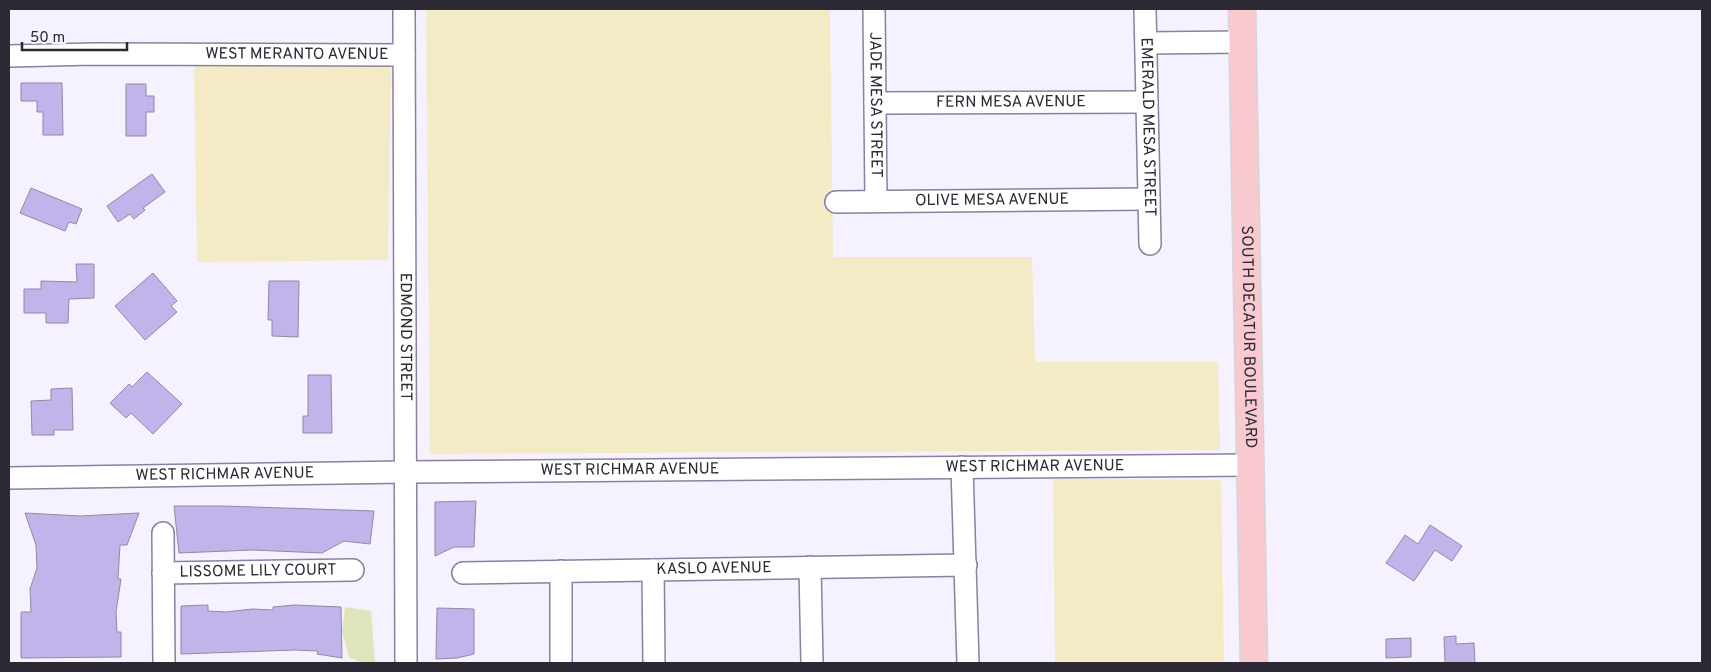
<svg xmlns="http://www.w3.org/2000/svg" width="1711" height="672" font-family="Overpass,sans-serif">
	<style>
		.green { fill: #dee5bd }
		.sand { fill: #f4eac5 }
		.building { fill: #c2b3ea; stroke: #9089a7 }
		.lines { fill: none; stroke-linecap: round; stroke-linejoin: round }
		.minor-casing { stroke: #89819f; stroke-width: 24 }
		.major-casing { stroke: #d5d4d7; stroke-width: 29 }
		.minor { stroke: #fff; stroke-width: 21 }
		.major { stroke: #f8cad0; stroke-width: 26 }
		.labels { text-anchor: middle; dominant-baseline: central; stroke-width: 5; stroke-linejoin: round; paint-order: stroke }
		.street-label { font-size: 16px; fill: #2c2935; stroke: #f5f1ff }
	</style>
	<rect width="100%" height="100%" fill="#f5f1ff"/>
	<path class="green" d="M345 607 371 611 375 663H363L349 657 342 631Z"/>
	<g class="sand">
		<path d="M426 9H830L833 257H1032L1035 362H1218L1220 450 430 454Z"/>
		<path d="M194 65 391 67 388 260 197 262Z"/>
		<path d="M1053 479 1221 480 1224 663H1055Z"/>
	</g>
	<g class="building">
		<path d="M21 83H62L63 135H43V112H37V101H21Z"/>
		<path d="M126 84H146V96H154V112H146V136H126Z"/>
		<path d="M152 174 165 192 143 208 145 210 134 219 130 214 118 222 107 206Z"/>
		<path d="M31 188 82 209 76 224 69 222 65 231 20 213Z"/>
		<path d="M76 264H94V298L69 299 68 323H46V313H24V289H41V281L77 282Z"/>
		<path d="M153 273 177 301 171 306 177 312 145 340 115 306Z"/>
		<path d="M269 281H299L298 337 272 336V320H268Z"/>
		<path d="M147 372 182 404 153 434 131 413 126 418 110 403 129 384 132 387Z"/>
		<path d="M308 375H331L332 433H303V416H308Z"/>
		<path d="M72 388 73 430H54V435H32L31 401 51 400V389Z"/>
		<path d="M476 501 474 547H454L435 556V502Z"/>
		<path d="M174 506H223L374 511 370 544 344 541 322 553 252 550 179 553Z"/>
		<path d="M25 513 80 516 139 513 127 545H120L118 579H121L116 612 117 632H121V657L21 658V612H31L30 589 37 568 36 545Z"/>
		<path d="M1430 525 1462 546 1452 561 1435 550 1414 581 1386 563 1405 535 1418 544Z"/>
		<path d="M208 605V611L226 612 252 609 273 610V607L295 605 341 607 342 658 317 654 318 651 296 650 181 654V606Z"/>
		<path d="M437 608 474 609V654L457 658 436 659Z"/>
		<path d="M1456 636V644L1474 643 1475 663H1445L1444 637Z"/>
		<path d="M1411 638V657L1386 658V639Z"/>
	</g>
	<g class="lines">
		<defs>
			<g id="minor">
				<path id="s1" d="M404 9 406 663"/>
				<path id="s2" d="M874 9 876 201"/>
				<path id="s3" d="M1145 9 1150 244"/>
				<path d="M1146 43 1242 42"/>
				<path id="s4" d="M9 56 94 54 404 55"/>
				<path id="s5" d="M875 103 1147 102"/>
				<path id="s6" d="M836 202 1149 199"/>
				<path d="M962 467 968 663"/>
				<path id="s7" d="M9 478 405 472 1252 465"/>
				<path d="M163 533 164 663"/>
				<path d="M810 567 812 663"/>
				<path d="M653 570 654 663"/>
				<path d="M561 571V663"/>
				<path id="s8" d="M163 573 353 570"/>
				<path id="s9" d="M463 573 966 565"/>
			</g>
			<g id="major">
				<path id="s10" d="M1242 9 1254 663"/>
			</g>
		</defs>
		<use href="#minor" class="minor-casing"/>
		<use href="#major" class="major-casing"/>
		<use href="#minor" class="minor"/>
		<use href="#major" class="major"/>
	</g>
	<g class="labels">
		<g class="street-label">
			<text stroke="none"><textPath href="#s4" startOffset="288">WEST MERANTO AVENUE</textPath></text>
			<text stroke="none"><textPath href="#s5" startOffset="136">FERN MESA AVENUE</textPath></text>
			<text stroke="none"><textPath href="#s2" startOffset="96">JADE MESA STREET</textPath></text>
			<text stroke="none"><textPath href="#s3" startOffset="118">EMERALD MESA STREET</textPath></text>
			<text stroke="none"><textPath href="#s6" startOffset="156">OLIVE MESA AVENUE</textPath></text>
			<text stroke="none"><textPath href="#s1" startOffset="328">EDMOND STREET</textPath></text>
			<text stroke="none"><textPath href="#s10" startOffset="328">SOUTH DECATUR BOULEVARD</textPath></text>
			<text stroke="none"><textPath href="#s7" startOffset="1026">WEST RICHMAR AVENUE</textPath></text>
			<text stroke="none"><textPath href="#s7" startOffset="621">WEST RICHMAR AVENUE</textPath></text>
			<text stroke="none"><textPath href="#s7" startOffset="216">WEST RICHMAR AVENUE</textPath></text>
			<text stroke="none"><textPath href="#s9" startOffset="251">KASLO AVENUE</textPath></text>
			<text stroke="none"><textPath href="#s8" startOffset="95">LISSOME LILY COURT</textPath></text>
		</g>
	</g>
	<rect width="1711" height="672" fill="none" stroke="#2c2935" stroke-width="20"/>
	<path d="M22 42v8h105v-8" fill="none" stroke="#2c2935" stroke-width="2.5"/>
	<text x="30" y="42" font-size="15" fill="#2c2935" stroke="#f5f1ff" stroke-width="4" paint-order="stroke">50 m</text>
</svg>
